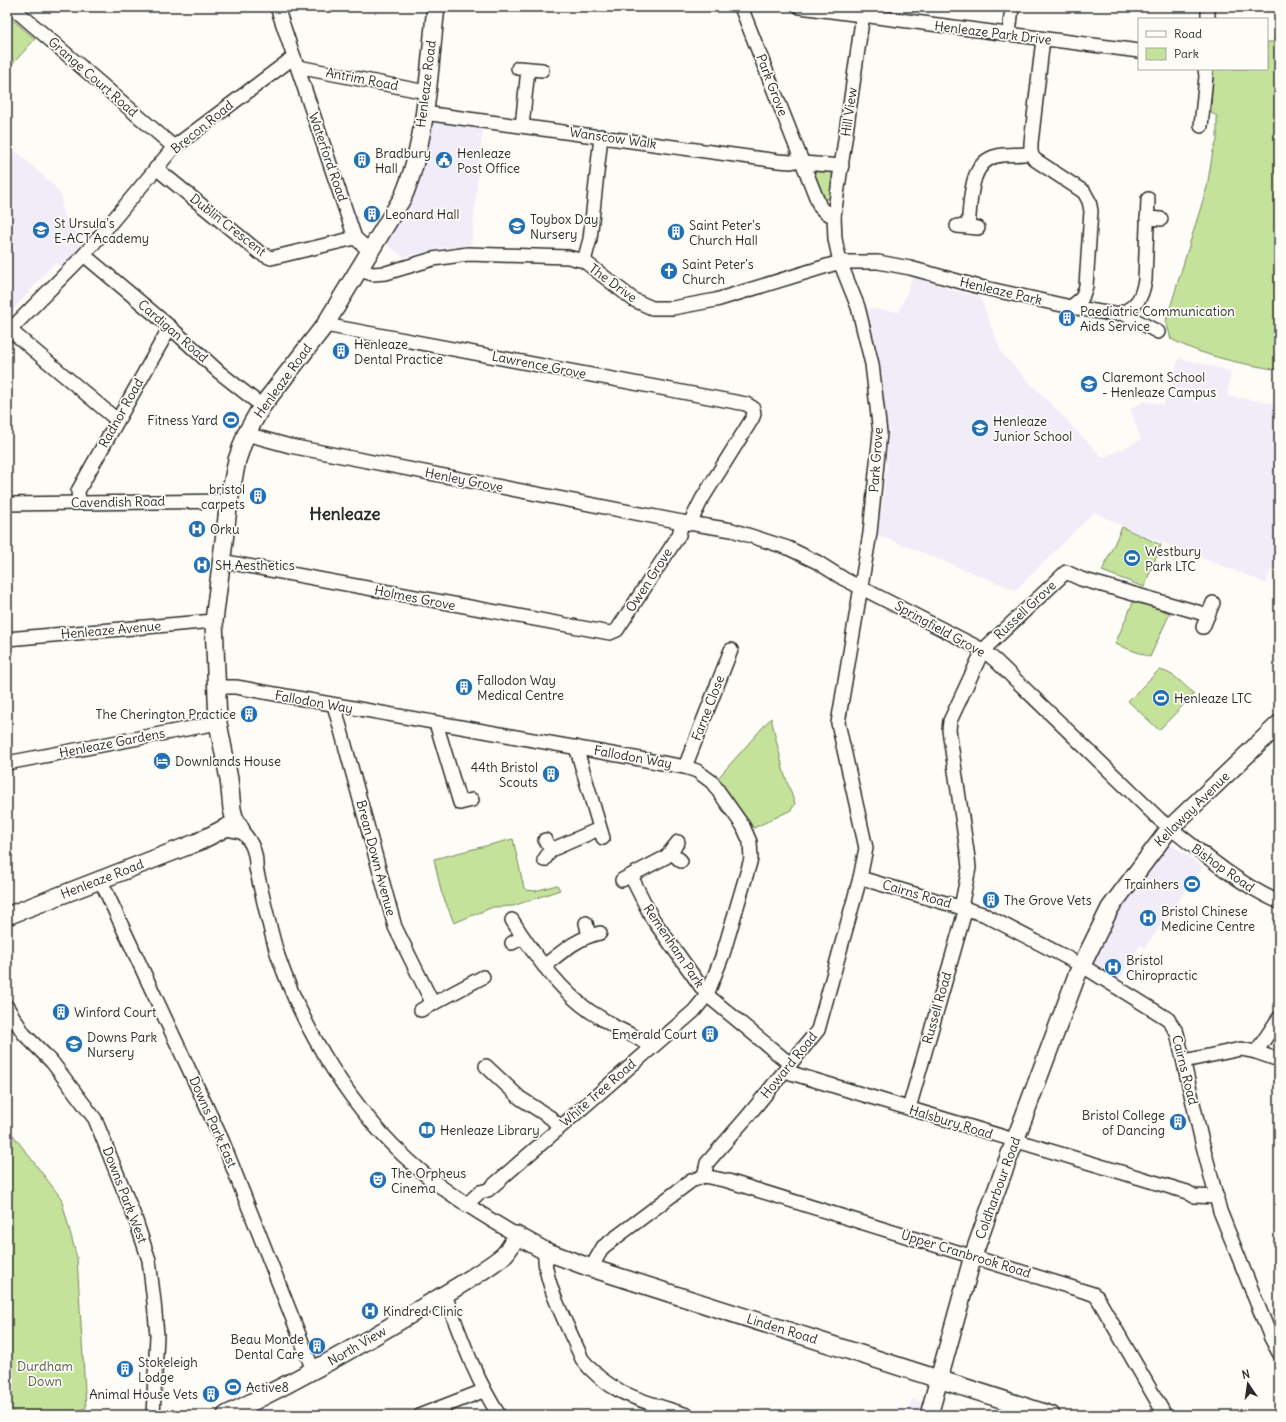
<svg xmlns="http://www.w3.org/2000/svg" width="1286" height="1422" font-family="Delius,sans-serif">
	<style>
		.built { fill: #f0edf8 }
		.green { fill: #c5e29a; stroke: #788662 }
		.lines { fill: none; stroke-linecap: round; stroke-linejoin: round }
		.minor-casing { stroke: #2b2b2b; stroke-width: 16 }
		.major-casing { stroke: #2b2b2b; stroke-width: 20 }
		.minor { stroke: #fdfcf7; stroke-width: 13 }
		.major { stroke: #fdfcf7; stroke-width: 17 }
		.labels { text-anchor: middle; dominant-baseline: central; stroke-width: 3.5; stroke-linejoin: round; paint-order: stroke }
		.street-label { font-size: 13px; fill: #2b2b2b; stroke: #fdfcf7 }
		.poi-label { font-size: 13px; fill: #2b2b2b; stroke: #fdfcf7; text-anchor: start }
		.park-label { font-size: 13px; fill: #525947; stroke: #fdfcf7 }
		.district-label { font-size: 17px; font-weight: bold; fill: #2b2b2b; stroke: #fdfcf7 }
	</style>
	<rect width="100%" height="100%" fill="#fdfcf7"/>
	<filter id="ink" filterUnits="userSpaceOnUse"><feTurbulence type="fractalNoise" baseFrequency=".025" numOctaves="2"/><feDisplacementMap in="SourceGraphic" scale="8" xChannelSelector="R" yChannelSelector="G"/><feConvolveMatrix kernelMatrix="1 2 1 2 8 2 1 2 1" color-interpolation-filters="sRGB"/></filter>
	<g filter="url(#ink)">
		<g class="built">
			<path d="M429 119 483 127 471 245 441 248 403 257 386 244 418 187Z"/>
			<path d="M16 151 55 187 62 197V211L67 221 81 239 83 248 58 266 55 262 7 317V158Z"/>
			<path d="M913 277 955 291 980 297 1002 354 1103 458 1141 440 1130 409 1145 401 1164 405 1179 358 1231 371 1227 396 1279 404V552L1266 583 1135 532 1094 512 1016 590 878 535 887 466 886 416 880 360 867 308 899 312Z"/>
			<path d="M1170 844 1203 867 1145 947 1140 945 1116 986 1084 967 1119 905Z"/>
			<path d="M912 1399 938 1407 936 1415H907Z"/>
		</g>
		<g class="green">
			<path d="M7 15 35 39 7 70Z"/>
			<path d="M1267 42H1279V370C1243 364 1204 357 1171 339L1166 321 1207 187 1213 151 1217 141V116L1211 113 1213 69H1267Z"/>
			<path d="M809 169 836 172 834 196 829 200 821 196Z"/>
			<path d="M1122 527 1161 545 1144 587 1102 571Z"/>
			<path d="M1134 600 1170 613 1150 657 1115 644Z"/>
			<path d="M1159 670C1173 672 1184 685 1194 694L1159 730 1128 701Z"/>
			<path d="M771 718 784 773 795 804 791 810 754 828 718 778Z"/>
			<path d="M513 839 524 888 526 890 535 891 557 885 560 890 513 906 493 907 454 923 441 891 434 859Z"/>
			<path d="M7 1127 61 1198 77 1258 86 1408C64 1413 27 1422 7 1409Z"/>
		</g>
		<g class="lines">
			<defs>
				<g id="minor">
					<path d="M12 7 174 147"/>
					<path d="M277 7 355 238 370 251"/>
					<path d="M741 7 820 207 826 213 834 216"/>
					<path d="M800 7 1139 51"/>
					<path d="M1208 19V7"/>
					<path d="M1009 34 1012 7"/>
					<path d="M1043 39 1031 143V153L1034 159 1084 192 1089 201 1091 211 1086 286 1082 298 1071 307"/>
					<path d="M298 67 426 92"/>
					<path d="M518 68 542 70"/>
					<path d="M424 113 778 161 791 162 801 160"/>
					<path d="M522 126 528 69"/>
					<path d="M1201 126 1206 76 1205 69"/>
					<path d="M803 163 842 166"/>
					<path d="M156 168 260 253 271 258 355 238"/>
					<path d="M1147 218 1161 219"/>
					<path d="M957 226 978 228"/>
					<path d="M968 227C971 204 968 162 997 156 1008 153 1019 156 1031 153"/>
					<path d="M84 255 170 327 219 372 262 406"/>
					<path d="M584 261 590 239 601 136"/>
					<path d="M359 270 373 274 386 273 433 259 468 254 568 257 584 261 634 300 652 308H673L716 300 840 262H878L910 268 976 286 1071 307 1112 314 1122 313 1158 332"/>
					<path d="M1122 313C1138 305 1142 297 1145 280L1148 199"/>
					<path d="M325 325 746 404 753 408 754 414 752 419 702 499 690 523"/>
					<path d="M10 330 117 420"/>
					<path d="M7 333 84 255 174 147 294 57"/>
					<path d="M246 434 290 446 682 522 732 530 788 548 817 562 844 579 983 650 996 661 1159 819C1197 849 1235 882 1279 902"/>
					<path d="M79 502 78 491 170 327"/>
					<path d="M7 504 229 501"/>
					<path d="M221 561 610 633 617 630 679 535 682 522"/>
					<path d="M1203 627 1213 603"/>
					<path d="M7 639 214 621"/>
					<path d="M216 687H236L685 767 697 771 712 782 743 826 750 842 751 859 723 954 707 995 694 1011 488 1190 480 1192 466 1205"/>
					<path d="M334 705 395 927 433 1004"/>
					<path d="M436 723 460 803 472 800"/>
					<path d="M576 747 603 838"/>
					<path d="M7 763 218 723"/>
					<path d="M685 767 731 650"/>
					<path d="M241 830C251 841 257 852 256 868 263 897 269 927 278 956 304 1032 353 1112 414 1165 444 1192 481 1214 516 1235"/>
					<path d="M551 850 599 829"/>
					<path d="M671 852 681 861"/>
					<path d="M544 860 551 850 545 840"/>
					<path d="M631 876 652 918 707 995 790 1064"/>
					<path d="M860 878 983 914 1081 965 1168 1019 1177 1033 1202 1142 1220 1211 1271 1338 1279 1353"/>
					<path d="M100 879 222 1140 313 1370"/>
					<path d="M622 880 666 857 678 842"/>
					<path d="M961 907 969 868 968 858 949 730 950 721 983 650 1066 572 1081 579 1208 615"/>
					<path d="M512 920C532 952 559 990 591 1012 600 1017 608 1023 617 1028 629 1034 641 1038 651 1048"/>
					<path d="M586 923 589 936"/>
					<path d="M512 943 523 937"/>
					<path d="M544 966C562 952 577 938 600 933"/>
					<path d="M7 1007 24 1034 52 1062 95 1119 135 1218 149 1260 154 1302 157 1335 153 1415"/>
					<path d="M421 1010 483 977"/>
					<path d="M1256 1052 1279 1018"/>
					<path d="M1184 1061 1241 1049 1256 1052 1279 1060"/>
					<path d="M486 1066 520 1098 551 1118 559 1127"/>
					<path d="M786 1069 791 1073 1187 1192 1194 1196 1217 1197"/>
					<path d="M909 1108 966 908"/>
					<path d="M704 1176 707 1163 747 1117 818 1030 860 878 866 848 838 723 870 533 880 433 872 364 858 307 840 262 835 239 834 216 864 7"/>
					<path d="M545 1251C542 1281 570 1330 582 1359 609 1395 647 1402 687 1415"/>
					<path d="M591 1268 603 1247 691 1181 704 1176 728 1181 1093 1294 1097 1297 1165 1415"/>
					<path d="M445 1295C461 1337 475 1378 499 1415"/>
					<path d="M421 1415 483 1391"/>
				</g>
				<g id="major">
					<path d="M241 830 234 817 232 809 229 779 218 723 214 621 229 501 237 460 246 434 262 406 325 325 403 197C427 142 429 66 436 7"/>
					<path d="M7 916 198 842 227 827 241 830"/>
					<path d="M226 1415C290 1384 352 1350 413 1313 443 1295 475 1278 503 1256 509 1250 513 1243 516 1235L545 1251 591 1268 1051 1415"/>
					<path d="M929 1415 973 1256 995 1194 1077 975 1110 908 1170 828 1279 724"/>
				</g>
			</defs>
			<use href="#minor" class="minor-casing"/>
			<use href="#major" class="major-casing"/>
			<use href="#minor" class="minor"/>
			<use href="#major" class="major"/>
		</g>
	</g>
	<defs>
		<symbol id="building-disc" viewBox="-11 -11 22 22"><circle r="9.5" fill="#1f6fb2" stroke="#fdfcf7"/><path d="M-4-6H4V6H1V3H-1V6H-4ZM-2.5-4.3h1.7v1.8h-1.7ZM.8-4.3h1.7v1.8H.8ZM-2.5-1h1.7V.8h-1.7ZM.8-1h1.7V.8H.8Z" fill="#fff"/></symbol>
		<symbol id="civic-disc" viewBox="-11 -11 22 22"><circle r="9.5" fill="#1f6fb2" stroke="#fdfcf7"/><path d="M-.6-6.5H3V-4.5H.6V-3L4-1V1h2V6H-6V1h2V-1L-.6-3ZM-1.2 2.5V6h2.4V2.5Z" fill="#fff"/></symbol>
		<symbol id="school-disc" viewBox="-11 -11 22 22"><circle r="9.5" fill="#1f6fb2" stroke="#fdfcf7"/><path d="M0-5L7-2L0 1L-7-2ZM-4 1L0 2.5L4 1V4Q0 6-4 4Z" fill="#fff"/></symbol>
		<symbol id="church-disc" viewBox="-11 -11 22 22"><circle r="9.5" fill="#1f6fb2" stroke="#fdfcf7"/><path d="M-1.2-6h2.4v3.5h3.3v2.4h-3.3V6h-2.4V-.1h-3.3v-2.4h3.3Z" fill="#fff"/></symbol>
		<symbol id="stadium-disc" viewBox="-11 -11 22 22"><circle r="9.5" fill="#1f6fb2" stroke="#fdfcf7"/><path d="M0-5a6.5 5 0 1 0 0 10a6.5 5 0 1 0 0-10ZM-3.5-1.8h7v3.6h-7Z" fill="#fff"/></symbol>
		<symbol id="hospital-disc" viewBox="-11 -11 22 22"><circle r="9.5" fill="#1f6fb2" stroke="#fdfcf7"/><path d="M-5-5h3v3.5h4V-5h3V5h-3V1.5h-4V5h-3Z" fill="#fff"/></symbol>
		<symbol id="hotel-disc" viewBox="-11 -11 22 22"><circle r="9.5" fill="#1f6fb2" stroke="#fdfcf7"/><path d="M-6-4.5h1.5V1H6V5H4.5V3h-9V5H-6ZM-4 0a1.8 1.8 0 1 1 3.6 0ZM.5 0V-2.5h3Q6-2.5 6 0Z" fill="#fff"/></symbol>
		<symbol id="library-disc" viewBox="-11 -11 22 22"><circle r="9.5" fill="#1f6fb2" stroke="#fdfcf7"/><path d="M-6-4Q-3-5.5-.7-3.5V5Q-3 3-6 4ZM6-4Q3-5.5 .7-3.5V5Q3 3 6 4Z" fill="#fff"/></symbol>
		<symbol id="theatre-disc" viewBox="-11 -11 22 22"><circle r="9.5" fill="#1f6fb2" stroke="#fdfcf7"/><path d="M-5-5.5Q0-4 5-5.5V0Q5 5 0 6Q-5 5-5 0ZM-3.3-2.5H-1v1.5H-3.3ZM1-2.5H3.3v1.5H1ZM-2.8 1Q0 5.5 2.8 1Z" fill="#fff"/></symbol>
	</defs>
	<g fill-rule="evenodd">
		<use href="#building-disc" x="352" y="150" width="20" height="20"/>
		<use href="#civic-disc" x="434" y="150" width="20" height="20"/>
		<use href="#building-disc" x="362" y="204" width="20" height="20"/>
		<use href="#school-disc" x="507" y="216" width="20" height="20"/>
		<use href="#school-disc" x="31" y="220" width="20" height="20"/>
		<use href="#building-disc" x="666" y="222" width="20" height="20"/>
		<use href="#church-disc" x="659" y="261" width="20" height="20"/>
		<use href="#building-disc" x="1057" y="308" width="20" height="20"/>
		<use href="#building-disc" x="331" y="341" width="20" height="20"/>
		<use href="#school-disc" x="1079" y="374" width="20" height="20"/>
		<use href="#stadium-disc" x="221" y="410" width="20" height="20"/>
		<use href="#school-disc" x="970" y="418" width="20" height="20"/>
		<use href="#building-disc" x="248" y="486" width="20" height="20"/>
		<use href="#hospital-disc" x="187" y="519" width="20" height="20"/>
		<use href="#stadium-disc" x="1122" y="548" width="20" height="20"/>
		<use href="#hospital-disc" x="192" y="555" width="20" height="20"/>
		<use href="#building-disc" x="454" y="677" width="20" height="20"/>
		<use href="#stadium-disc" x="1151" y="688" width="20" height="20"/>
		<use href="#building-disc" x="239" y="704" width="20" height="20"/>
		<use href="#hotel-disc" x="152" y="751" width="20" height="20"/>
		<use href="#building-disc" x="541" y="764" width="20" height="20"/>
		<use href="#stadium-disc" x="1182" y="874" width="20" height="20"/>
		<use href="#building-disc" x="981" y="890" width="20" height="20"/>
		<use href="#hospital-disc" x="1138" y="908" width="20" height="20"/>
		<use href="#hospital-disc" x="1103" y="957" width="20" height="20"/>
		<use href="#building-disc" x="51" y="1002" width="20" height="20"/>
		<use href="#building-disc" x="700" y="1024" width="20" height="20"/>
		<use href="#school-disc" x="64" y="1034" width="20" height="20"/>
		<use href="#building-disc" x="1168" y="1112" width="20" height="20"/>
		<use href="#library-disc" x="417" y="1120" width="20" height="20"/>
		<use href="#theatre-disc" x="368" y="1170" width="20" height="20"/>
		<use href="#hospital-disc" x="360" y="1301" width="20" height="20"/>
		<use href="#building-disc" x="307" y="1336" width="20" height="20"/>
		<use href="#building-disc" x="115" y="1359" width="20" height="20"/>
		<use href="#stadium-disc" x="223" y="1377" width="20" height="20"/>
		<use href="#building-disc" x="201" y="1384" width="20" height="20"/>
	</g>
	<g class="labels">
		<g class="street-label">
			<text transform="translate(993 33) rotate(7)">Henleaze Park Drive</text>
			<text transform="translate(93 77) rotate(41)">Grange Court Road</text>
			<text transform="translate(362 79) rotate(11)">Antrim Road</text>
			<text transform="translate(426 84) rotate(-83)">Henleaze Road</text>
			<text transform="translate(772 85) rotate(69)">Park Grove</text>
			<text transform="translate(849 112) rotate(-82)">Hill View</text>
			<text transform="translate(202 127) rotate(-39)">Brecon Road</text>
			<text transform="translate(613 138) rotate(8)">Wanscow Walk</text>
			<text transform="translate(328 157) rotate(71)">Waterford Road</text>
			<text transform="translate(228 225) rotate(38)">Dublin Crescent</text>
			<text transform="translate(613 283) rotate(36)">The Drive</text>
			<text transform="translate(1001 291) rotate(13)">Henleaze Park</text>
			<text transform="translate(173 331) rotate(41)">Cardigan Road</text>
			<text transform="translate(539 365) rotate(11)">Lawrence Grove</text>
			<text transform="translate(283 381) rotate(-54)">Henleaze Road</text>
			<text transform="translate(121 413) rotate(-61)">Radnor Road</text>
			<text transform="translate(876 460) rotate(-86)">Park Grove</text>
			<text transform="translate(464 480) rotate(11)">Henley Grove</text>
			<text transform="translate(118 502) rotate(-1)">Cavendish Road</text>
			<text transform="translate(649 580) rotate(-57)">Owen Grove</text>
			<text transform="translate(415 598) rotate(11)">Holmes Grove</text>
			<text transform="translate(1025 610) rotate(-43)">Russell Grove</text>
			<text transform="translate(940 629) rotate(29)">Springfield Grove</text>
			<text transform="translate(111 630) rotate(-5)">Henleaze Avenue</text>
			<text transform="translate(314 702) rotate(10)">Fallodon Way</text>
			<text transform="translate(708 708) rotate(-69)">Farne Close</text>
			<text transform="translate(112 743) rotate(-11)">Henleaze Gardens</text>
			<text transform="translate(633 757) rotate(10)">Fallodon Way</text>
			<text transform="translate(1192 809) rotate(-45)">Kellaway Avenue</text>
			<text transform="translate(376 858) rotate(75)">Brean Down Avenue</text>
			<text transform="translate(1223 868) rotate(35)">Bishop Road</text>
			<text transform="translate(102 879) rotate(-21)">Henleaze Road</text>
			<text transform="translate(917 894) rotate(16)">Cairns Road</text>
			<text transform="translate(674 946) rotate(56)">Remenham Park</text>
			<text transform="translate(937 1008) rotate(-74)">Russell Road</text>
			<text transform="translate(789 1065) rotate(-51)">Howard Road</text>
			<text transform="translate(1185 1070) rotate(76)">Cairns Road</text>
			<text transform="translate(598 1093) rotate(-41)">White Tree Road</text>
			<text transform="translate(213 1122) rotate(66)">Downs Park East</text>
			<text transform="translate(951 1122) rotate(17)">Halsbury Road</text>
			<text transform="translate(998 1188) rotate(-70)">Coldharbour Road</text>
			<text transform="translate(125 1195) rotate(69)">Downs Park West</text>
			<text transform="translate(966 1254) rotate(17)">Upper Cranbrook Road</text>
			<text transform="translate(782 1329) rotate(17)">Linden Road</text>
			<text transform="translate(357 1346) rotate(-30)">North View</text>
		</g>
		<g class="poi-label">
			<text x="375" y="153">Bradbury<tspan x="375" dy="15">Hall</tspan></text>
			<text x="457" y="153">Henleaze<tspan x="457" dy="15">Post Office</tspan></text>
			<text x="385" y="214">Leonard Hall</text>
			<text x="530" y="219">Toybox Day<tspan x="530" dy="15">Nursery</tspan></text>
			<text x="54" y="223">St Ursula's<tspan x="54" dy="15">E-ACT Academy</tspan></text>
			<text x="689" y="225">Saint Peter's<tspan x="689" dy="15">Church Hall</tspan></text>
			<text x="682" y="264">Saint Peter's<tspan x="682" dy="15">Church</tspan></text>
			<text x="1080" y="311">Paediatric Communication<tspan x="1080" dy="15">Aids Service</tspan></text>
			<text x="354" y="344">Henleaze<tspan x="354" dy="15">Dental Practice</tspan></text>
			<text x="1102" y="377">Claremont School<tspan x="1102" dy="15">- Henleaze Campus</tspan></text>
			<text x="218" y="420" text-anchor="end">Fitness Yard</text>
			<text x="993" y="421">Henleaze<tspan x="993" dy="15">Junior School</tspan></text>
			<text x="245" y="489" text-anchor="end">bristol<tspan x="245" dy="15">carpets</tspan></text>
			<text x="210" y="529">Orku</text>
			<text x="1145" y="551">Westbury<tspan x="1145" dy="15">Park LTC</tspan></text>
			<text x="215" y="565">SH Aesthetics</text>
			<text x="477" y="680">Fallodon Way<tspan x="477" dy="15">Medical Centre</tspan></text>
			<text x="1174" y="698">Henleaze LTC</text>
			<text x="236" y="714" text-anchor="end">The Cherington Practice</text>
			<text x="175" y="761">Downlands House</text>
			<text x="538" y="767" text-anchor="end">44th Bristol<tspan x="538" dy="15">Scouts</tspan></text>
			<text x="1179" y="884" text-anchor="end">Trainhers</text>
			<text x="1004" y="900">The Grove Vets</text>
			<text x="1161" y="911">Bristol Chinese<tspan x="1161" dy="15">Medicine Centre</tspan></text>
			<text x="1126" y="960">Bristol<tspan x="1126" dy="15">Chiropractic</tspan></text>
			<text x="74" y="1012">Winford Court</text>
			<text x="697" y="1034" text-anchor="end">Emerald Court</text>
			<text x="87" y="1037">Downs Park<tspan x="87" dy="15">Nursery</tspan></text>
			<text x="1165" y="1115" text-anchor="end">Bristol College<tspan x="1165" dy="15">of Dancing</tspan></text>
			<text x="440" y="1130">Henleaze Library</text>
			<text x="391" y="1173">The Orpheus<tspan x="391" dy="15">Cinema</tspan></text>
			<text x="383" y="1311">Kindred Clinic</text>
			<text x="304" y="1339" text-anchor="end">Beau Monde<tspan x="304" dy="15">Dental Care</tspan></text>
			<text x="138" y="1362">Stokeleigh<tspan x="138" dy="15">Lodge</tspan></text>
			<text x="246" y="1387">Active8</text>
			<text x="198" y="1394" text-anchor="end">Animal House Vets</text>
		</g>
		<g class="park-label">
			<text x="45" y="1366">Durdham<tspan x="45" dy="15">Down</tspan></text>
		</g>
		<g class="district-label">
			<text x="345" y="514">Henleaze</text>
		</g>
	</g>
	<rect width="1286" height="1422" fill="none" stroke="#fdfcf7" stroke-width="24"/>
	<rect x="12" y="12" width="1262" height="1398" fill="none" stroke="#2b2b2b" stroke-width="1.5" filter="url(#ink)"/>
	<rect x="1138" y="18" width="130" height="52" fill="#fdfcf7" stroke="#a9a8a5"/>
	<rect x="1146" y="31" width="20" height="6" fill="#fdfcf7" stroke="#a9a8a5"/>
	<text x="1174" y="38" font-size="12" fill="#2b2b2b">Road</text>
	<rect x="1146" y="48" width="20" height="12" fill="#c5e29a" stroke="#a9a8a5"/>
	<text x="1174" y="58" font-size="12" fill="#2b2b2b">Park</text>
	<g transform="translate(1248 1384) rotate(347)" stroke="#fdfcf7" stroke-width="3" paint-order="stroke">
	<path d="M0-3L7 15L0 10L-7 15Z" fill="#2b2b2b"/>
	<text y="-6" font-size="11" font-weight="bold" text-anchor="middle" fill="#2b2b2b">N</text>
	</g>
</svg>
